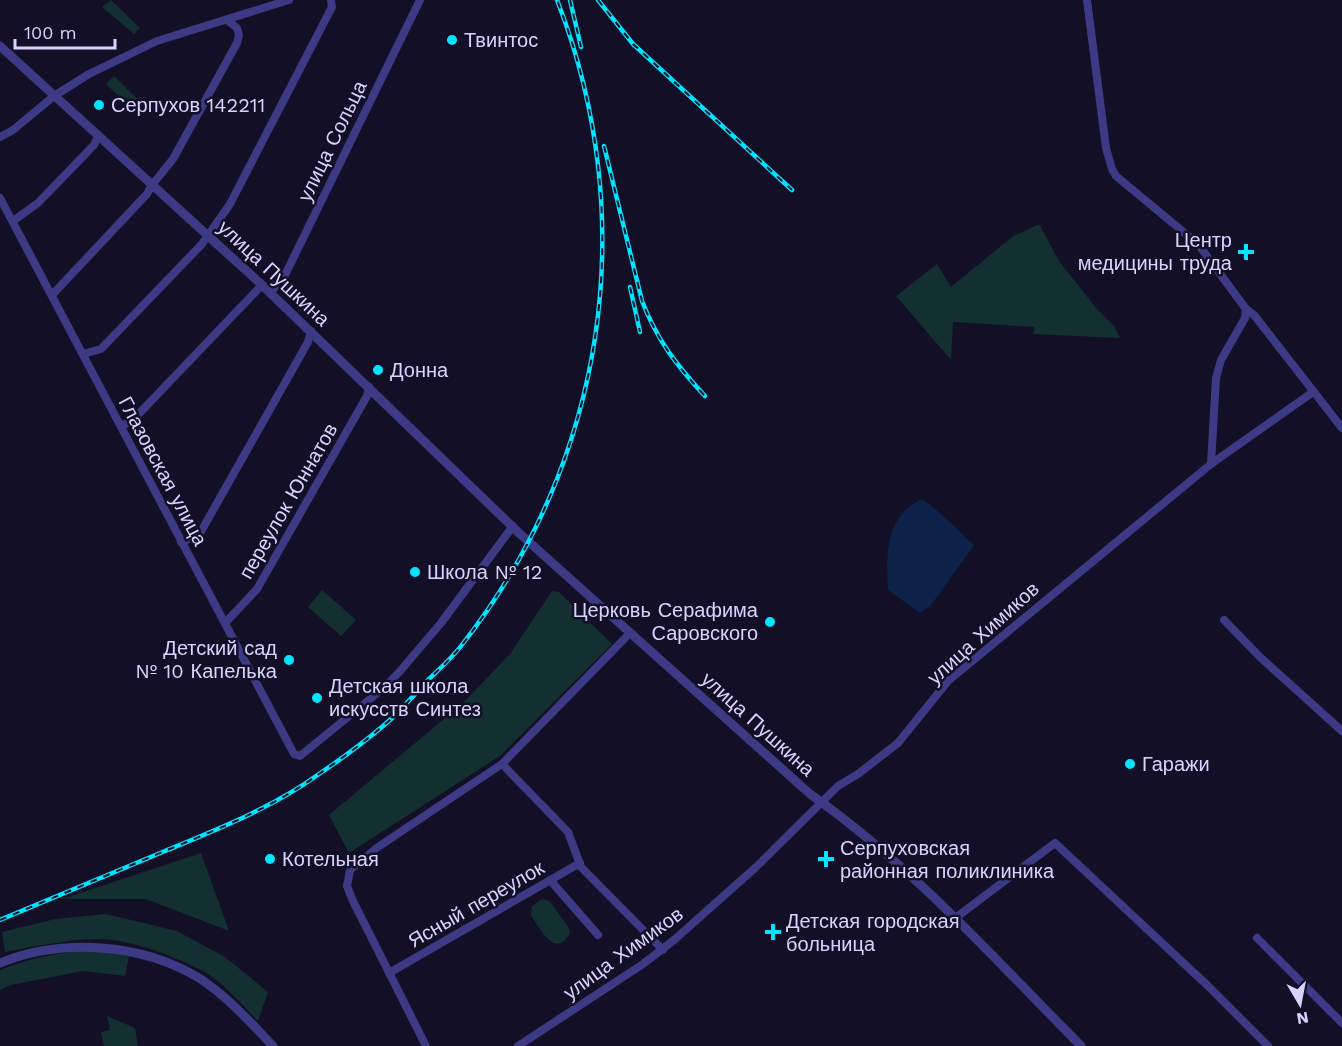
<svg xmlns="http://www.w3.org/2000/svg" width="1342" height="1046" font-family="'Work Sans',sans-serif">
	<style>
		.green { fill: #12302f }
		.water { fill: #0c2248 }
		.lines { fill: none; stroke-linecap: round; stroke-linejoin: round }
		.minor { stroke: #3d3a85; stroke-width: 8 }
		.tertiary { stroke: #3d3a85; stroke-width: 9 }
		.rail-casing { stroke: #00e5ff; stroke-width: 4.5 }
		.rail { stroke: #130f26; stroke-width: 2; stroke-dasharray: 7; stroke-linecap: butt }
		.poi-dot { fill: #00e5ff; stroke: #130f26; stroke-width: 2 }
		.labels { text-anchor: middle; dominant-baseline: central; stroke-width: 5; stroke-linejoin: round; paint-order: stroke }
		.poi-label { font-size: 20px; fill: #d9d4ff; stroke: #130f26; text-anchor: start }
		.street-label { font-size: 20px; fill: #d9d4ff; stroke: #130f26 }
	</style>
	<rect width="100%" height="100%" fill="#130f26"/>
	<g class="green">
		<path d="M111 0 140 28 134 34 102 7Z"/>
		<path d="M114 76 142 104 135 111 106 84Z"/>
		<path d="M1039 224 1059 261 1097 309 1114 326 1120 338 1033 334 1034 327 953 322 951 360 896 296 937 264 951 287 1012 237Z"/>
		<path d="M322 590 356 620 341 636 308 607Z"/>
		<path d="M552 591 559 592 612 644 500 756 349 853 329 815 462 704 510 654Z"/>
		<path d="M201 853 229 931 146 899H62Z"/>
		<path d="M542 899 547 900 551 903 569 928 570 933C555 960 540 928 531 915L532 906Z"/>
		<path d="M106 914 177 931 225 957 268 992 258 1021C243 1006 228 988 211 976 182 958 131 939 97 939 66 940 36 946 5 952L2 932 55 919Z"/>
		<path d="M94 950 129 956 125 976 83 971 11 985 0 990V970L5 968C34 957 62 952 94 950Z"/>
		<path d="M107 1016 135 1028 138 1046H104L101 1032 110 1030Z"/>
	</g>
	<path class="water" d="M922 499 940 513 974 545 931 605 920 613 888 590C886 553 885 517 922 499Z"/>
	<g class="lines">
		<g class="minor">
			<path d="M1087 0 1106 148 1112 169 1116 176 1198 244 1246 309 1254 315 1342 428"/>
			<path d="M0 137 13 130 54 96 89 74 157 41 289 0"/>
			<path d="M0 198 294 754 300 756 386 686 401 670 441 623 513 526"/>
			<path d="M13 221 38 203 94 145 98 136"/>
			<path d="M270 293 284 277 420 0"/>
			<path d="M52 295 147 194 152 185 173 159 237 43 239 35 237 28 227 20"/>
			<path d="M83 354 101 349 202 244 230 204 332 7 331 0"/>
			<path d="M121 426 132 421 262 285"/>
			<path d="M1211 464 1216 378 1221 360 1245 318 1246 309"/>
			<path d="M181 542 199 535 308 342 311 331"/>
			<path d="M1224 620 1260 657 1342 731"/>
			<path d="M225 623 257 589 367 396 369 387"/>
			<path d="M502 764 568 832 581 867 663 950"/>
			<path d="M550 880 598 935"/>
			<path d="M954 919 1055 843 1207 985 1268 1046"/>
			<path d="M1257 938 1342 1023"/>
			<path d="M389 973 580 863"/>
			<path d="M426 1046 353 901 347 886 350 870 378 847 502 764 629 634"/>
			<path d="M518 1046 643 964 674 940 755 868 838 786 858 774 898 743 948 681 1211 464 1313 392"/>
		</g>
		<g class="tertiary">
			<path d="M0 46 262 285 519 533 810 794C911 865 995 959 1081 1046"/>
			<path d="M0 963C62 938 141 943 199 978 227 996 250 1022 273 1046"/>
		</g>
		<defs>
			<g id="rail">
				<path d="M570 0 581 47"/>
				<path d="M598 0 633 44 792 190"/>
				<path d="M604 146 642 301C657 340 677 366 705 396"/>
				<path d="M630 287 640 332"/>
				<path d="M0 920C55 897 110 874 165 851 218 829 272 808 319 774 341 759 363 743 383 726 399 713 412 697 426 682 438 670 451 659 461 646 606 462 642 219 557 0"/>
			</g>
		</defs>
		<use href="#rail" class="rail-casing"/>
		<use href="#rail" class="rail"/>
	</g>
	<g class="poi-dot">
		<circle cx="452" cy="40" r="6"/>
		<circle cx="99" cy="105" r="6"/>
		<path d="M1243 243h6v6h6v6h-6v6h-6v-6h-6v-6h6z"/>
		<circle cx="378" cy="370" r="6"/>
		<circle cx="415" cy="572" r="6"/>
		<circle cx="770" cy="622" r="6"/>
		<circle cx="289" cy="660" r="6"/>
		<circle cx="317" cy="698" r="6"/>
		<circle cx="1130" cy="764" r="6"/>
		<circle cx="270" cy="859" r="6"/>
		<path d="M823 850h6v6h6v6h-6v6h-6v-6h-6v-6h6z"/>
		<path d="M770 923h6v6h6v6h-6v6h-6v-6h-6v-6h6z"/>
	</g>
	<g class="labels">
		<g class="poi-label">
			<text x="464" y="40">Твинтос</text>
			<text x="111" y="105">Серпухов 142211</text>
			<text x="1232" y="240" text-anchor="end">Центр<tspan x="1232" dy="23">медицины труда</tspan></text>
			<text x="390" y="370">Донна</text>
			<text x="427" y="572">Школа № 12</text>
			<text x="758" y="610" text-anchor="end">Церковь Серафима<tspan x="758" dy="23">Саровского</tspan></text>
			<text x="277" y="648" text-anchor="end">Детский сад<tspan x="277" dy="23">№ 10 Капелька</tspan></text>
			<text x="329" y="686">Детская школа<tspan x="329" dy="23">искусств Синтез</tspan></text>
			<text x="1142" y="764">Гаражи</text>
			<text x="840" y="848">Серпуховская<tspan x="840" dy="23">районная поликлиника</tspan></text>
			<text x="282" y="859">Котельная</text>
			<text x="786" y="921">Детская городская<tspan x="786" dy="23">больница</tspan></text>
		</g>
		<g class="street-label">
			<text transform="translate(332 141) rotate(-64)">улица Сольца</text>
			<text transform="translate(274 273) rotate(43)">улица Пушкина</text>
			<text transform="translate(163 471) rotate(62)">Глазовская улица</text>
			<text transform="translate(288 501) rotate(-60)">переулок Юннатов</text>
			<text transform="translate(983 633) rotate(-42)">улица Химиков</text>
			<text transform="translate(758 724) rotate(42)">улица Пушкина</text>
			<text transform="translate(476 904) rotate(-30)">Ясный переулок</text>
			<text transform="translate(623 953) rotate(-36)">улица Химиков</text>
		</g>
	</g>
	<g transform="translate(1300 1004) rotate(170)" stroke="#130f26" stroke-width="4.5" paint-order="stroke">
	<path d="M0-4.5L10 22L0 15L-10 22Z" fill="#d9d4ff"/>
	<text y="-9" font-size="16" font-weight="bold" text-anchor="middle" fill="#d9d4ff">N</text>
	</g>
	<path d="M15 39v9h100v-9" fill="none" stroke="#d9d4ff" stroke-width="3"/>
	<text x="24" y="39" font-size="18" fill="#d9d4ff" stroke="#130f26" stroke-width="4.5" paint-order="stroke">100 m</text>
</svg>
